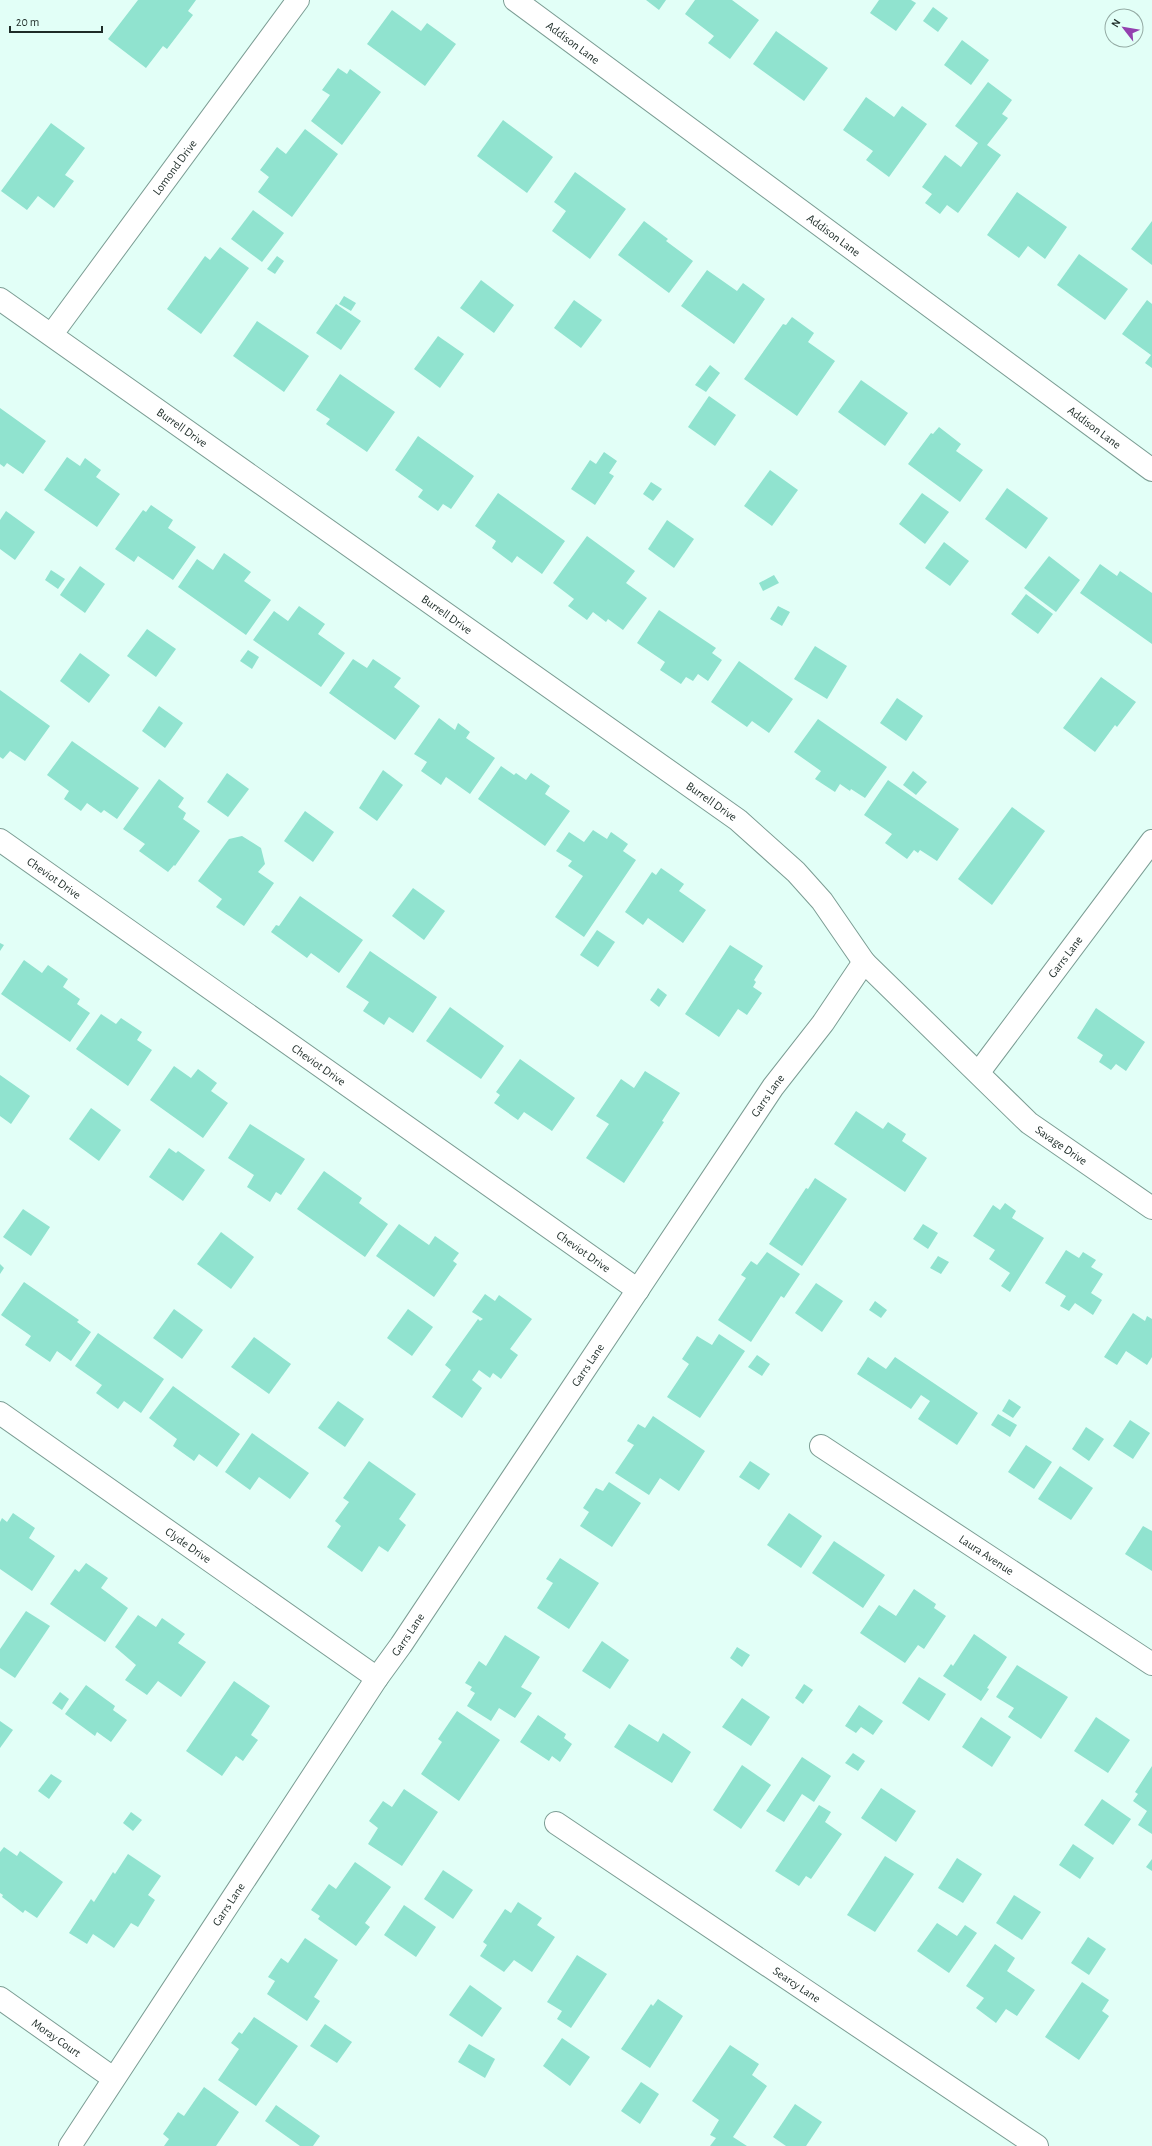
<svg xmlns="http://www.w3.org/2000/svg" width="1152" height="2146" font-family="'Alegreya Sans',sans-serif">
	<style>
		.building { fill: #90e3cf }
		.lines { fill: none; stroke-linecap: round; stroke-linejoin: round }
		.minor-casing { stroke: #7c9d94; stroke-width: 24 }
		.minor { stroke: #fff; stroke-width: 22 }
		.labels { text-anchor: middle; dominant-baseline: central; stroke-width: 3.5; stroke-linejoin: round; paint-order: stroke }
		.street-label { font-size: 12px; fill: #1e2c28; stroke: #e2fff7 }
	</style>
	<rect width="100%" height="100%" fill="#e2fff7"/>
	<g class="building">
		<path d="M138 0H196L188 11 193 15 167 49 163 46 146 68 108 39Z"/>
		<path d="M646 0H666L659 10Z"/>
		<path d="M695 0H732L759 20 730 59 708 43 714 36 685 14Z"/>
		<path d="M879 0H911L916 3 896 31 870 13Z"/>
		<path d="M933 7 948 18 938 32 923 21Z"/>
		<path d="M392 10 421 31 427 23 456 44 425 86 367 44Z"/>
		<path d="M776 31 828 68 804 101 753 64Z"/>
		<path d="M962 40 989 60 971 85 944 65Z"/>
		<path d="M338 68 347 74 350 69 381 92 342 145 311 121 330 95 322 90Z"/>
		<path d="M988 82 1012 100 1002 114 1008 118 987 145 1001 155 958 213 947 205 940 214 925 203 932 194 922 187 945 155 961 167 978 143 955 126Z"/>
		<path d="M866 97 894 117 902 106 927 124 889 177 866 160 873 151 843 130Z"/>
		<path d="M503 120 553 157 527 193 477 156Z"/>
		<path d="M51 123 85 148 65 175 74 181 54 208 38 196 27 210 1 191Z"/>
		<path d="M305 129 338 154 292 217 258 192 269 177 260 170 277 147 286 154Z"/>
		<path d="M575 172 626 209 590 259 552 231 566 211 554 202Z"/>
		<path d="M1017 192 1067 227 1045 259 1028 246 1019 258 987 235Z"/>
		<path d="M253 210 284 233 262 262 231 239Z"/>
		<path d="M644 221 668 239 666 241 693 261 669 293 618 255Z"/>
		<path d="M1152 221V265L1131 249Z"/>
		<path d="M220 247 249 268 201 334 167 309 205 256 210 260Z"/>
		<path d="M1079 254 1128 289 1105 320 1057 285Z"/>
		<path d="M277 256 284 261 275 274 267 269Z"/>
		<path d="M707 270 737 291 743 283 765 299 734 344 681 306Z"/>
		<path d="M481 280 514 305 494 333 460 308Z"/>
		<path d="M344 296 356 303 351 311 339 304Z"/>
		<path d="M574 300 602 320 581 348 554 328Z"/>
		<path d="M1147 300 1152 304V368L1145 363 1151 355 1122 334Z"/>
		<path d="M336 304 361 321 341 350 316 333Z"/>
		<path d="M792 317 814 333 808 342 835 361 797 416 744 379 783 324 786 325Z"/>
		<path d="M257 321 309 356 284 392 233 356Z"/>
		<path d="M438 336 464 354 440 388 414 369Z"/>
		<path d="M710 365 720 373 706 392 695 385Z"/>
		<path d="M340 374 395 412 367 452 326 424 330 419 316 410Z"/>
		<path d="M861 380 908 413 885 446 838 412Z"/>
		<path d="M709 396 736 415 715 446 688 427Z"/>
		<path d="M0 408 46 441 23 474 7 463 4 467 0 464Z"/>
		<path d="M939 427 961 444 956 451 983 470 960 502 908 464 931 433 933 434Z"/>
		<path d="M418 436 474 476 451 509 443 504 438 511 418 497 423 490 395 470Z"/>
		<path d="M604 452 617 461 609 473 614 476 595 505 571 489 590 460 596 464Z"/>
		<path d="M67 457 80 466 85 458 101 470 96 477 120 494 97 527 44 490Z"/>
		<path d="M770 470 798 490 772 526 744 506Z"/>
		<path d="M651 482 662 489 653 501 643 494Z"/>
		<path d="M1007 488 1048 518 1026 549 985 519Z"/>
		<path d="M498 493 565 541 542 574 517 556 512 563 492 548 496 541 475 526Z"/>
		<path d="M922 493 949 512 925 544 899 524Z"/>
		<path d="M151 505 173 520 168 528 196 547 173 580 138 556 134 562 115 549 143 510 146 512Z"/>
		<path d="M6 511 35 532 15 560 0 549V520Z"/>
		<path d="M667 520 694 539 674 568 648 549Z"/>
		<path d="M587 536 635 571 626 583 647 598 623 630 608 619 606 622 593 612 587 620 568 606 574 599 553 583Z"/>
		<path d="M944 542 969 561 950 586 925 568Z"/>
		<path d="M224 553 251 572 244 581 271 600 246 635 178 587 197 559 213 570Z"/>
		<path d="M1049 556 1080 580 1056 612 1024 588Z"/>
		<path d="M1100 564 1117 576 1120 571 1152 593V644L1080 593Z"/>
		<path d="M80 566 105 584 85 613 60 595Z"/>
		<path d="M51 570 65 579 58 589 45 580Z"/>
		<path d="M774 575 779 583 763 591 759 583Z"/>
		<path d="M1026 594 1053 614 1038 634 1011 614Z"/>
		<path d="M299 606 325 624 318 634 345 653 321 687 253 640 274 611 288 621Z"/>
		<path d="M778 606 790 612 782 626 770 619Z"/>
		<path d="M659 610 716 648 712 653 722 660 708 681 698 674 693 681 686 677 681 684 660 670 665 662 637 643Z"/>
		<path d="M147 629 176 649 156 677 127 656Z"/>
		<path d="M815 646 847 666 827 699 794 679Z"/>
		<path d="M248 650 259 657 252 669 240 661Z"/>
		<path d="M80 653 110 675 89 703 60 681Z"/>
		<path d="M353 659 367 668 373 659 401 678 394 687 420 706 395 740 329 693Z"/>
		<path d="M739 661 793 699 769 733 752 721 747 727 711 702Z"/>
		<path d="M1101 677 1136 702 1117 727 1115 725 1095 752 1063 728Z"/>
		<path d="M0 690 50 726 25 761 10 751 3 759 0 757Z"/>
		<path d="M897 698 923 716 906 741 880 723Z"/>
		<path d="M159 706 183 723 165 748 142 731Z"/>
		<path d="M439 718 455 730 458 723 470 732 466 738 495 758 470 794 446 777 441 785 421 771 427 762 414 754Z"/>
		<path d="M818 719 887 767 865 798 851 789 850 791 840 784 835 792 815 779 821 771 794 752Z"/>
		<path d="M72 741 139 788 117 819 104 810 101 813 87 803 81 811 64 799 69 791 47 775Z"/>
		<path d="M501 766 514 775 516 773 526 780 531 773 550 786 545 794 570 811 545 846 478 799Z"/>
		<path d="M383 770 403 785 377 821 359 808Z"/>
		<path d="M913 771 927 782 916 795 903 785Z"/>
		<path d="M227 773 249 789 228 817 207 802Z"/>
		<path d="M159 779 184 798 178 807 186 813 183 819 200 831 175 866 174 865 168 872 139 851 145 844 123 829Z"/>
		<path d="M888 780 959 829 937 861 920 850 918 853 914 850 907 859 885 843 892 834 864 815Z"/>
		<path d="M1012 807 1045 831 992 905 958 879Z"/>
		<path d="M305 811 334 832 313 862 284 841Z"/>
		<path d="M593 830 607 839 611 832 628 844 623 851 636 860 584 937 555 917 583 876 568 866 572 861 556 851 569 832 584 842Z"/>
		<path d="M242 836 261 848 265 864 258 872 274 883 244 926 216 907 222 899 198 881 229 839Z"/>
		<path d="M661 868 684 884 679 891 706 910 683 943 648 918 643 925 625 912 652 872 656 875Z"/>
		<path d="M413 888 445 911 424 940 392 916Z"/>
		<path d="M300 896 363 940 339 973 311 953 307 958 271 932 276 925 279 926Z"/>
		<path d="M597 930 615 942 598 967 580 955Z"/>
		<path d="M0 943 4 945 0 951Z"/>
		<path d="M730 945 763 966 754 980 756 982 753 987 762 993 747 1015 738 1009 719 1037 685 1014Z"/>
		<path d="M370 951 437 997 413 1033 389 1017 384 1025 363 1011 369 1002 346 987Z"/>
		<path d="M24 960 42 973 48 965 68 979 63 987 80 999 77 1004 90 1013 70 1042 1 994Z"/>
		<path d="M658 988 667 995 659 1007 650 1000Z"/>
		<path d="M450 1007 504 1046 481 1079 426 1041Z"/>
		<path d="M1096 1008 1145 1042 1126 1071 1116 1064 1111 1070 1099 1062 1103 1055 1077 1038Z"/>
		<path d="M101 1014 116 1024 121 1018 142 1032 137 1040 152 1050 128 1086 76 1049Z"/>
		<path d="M520 1059 575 1098 552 1131 524 1112 518 1120 494 1103 500 1095 496 1092Z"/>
		<path d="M174 1066 191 1078 198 1069 217 1083 211 1091 228 1103 203 1138 150 1100Z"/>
		<path d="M645 1071 680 1093 662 1121 664 1122 624 1183 586 1158 609 1124 596 1116 621 1079 634 1088Z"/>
		<path d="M0 1075 30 1096 11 1124 0 1116Z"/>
		<path d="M91 1108 121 1130 99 1161 69 1139Z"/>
		<path d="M856 1111 883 1129 888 1122 906 1134 902 1141 927 1158 905 1192 834 1144Z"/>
		<path d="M250 1124 305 1159 281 1195 276 1192 270 1202 247 1187 254 1175 228 1158Z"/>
		<path d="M169 1148 176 1153 178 1151 205 1170 183 1201 149 1177Z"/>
		<path d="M324 1171 362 1198 359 1203 388 1224 365 1257 297 1209Z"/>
		<path d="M815 1178 847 1199 802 1266 769 1244 806 1188 808 1189Z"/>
		<path d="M1005 1203 1016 1211 1012 1218 1044 1238 1010 1292 1001 1286 1010 1273 989 1259 995 1250 973 1236 993 1205 1000 1210Z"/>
		<path d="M23 1209 50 1227 31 1256 3 1237Z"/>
		<path d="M399 1224 429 1245 435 1236 459 1253 453 1261 457 1264 434 1297 376 1256Z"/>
		<path d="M923 1224 938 1233 928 1249 913 1239Z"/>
		<path d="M221 1232 254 1257 231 1289 197 1264Z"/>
		<path d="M1066 1250 1079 1258 1083 1252 1096 1260 1091 1267 1103 1274 1091 1293 1102 1300 1093 1315 1075 1303 1069 1311 1060 1306 1066 1296 1045 1283Z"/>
		<path d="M767 1252 800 1274 784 1298 781 1296 751 1342 718 1320 746 1278 741 1275 751 1261 757 1265Z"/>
		<path d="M938 1256 949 1262 941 1274 930 1268Z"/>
		<path d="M0 1264 4 1268 0 1274Z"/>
		<path d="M24 1282 79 1320 77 1322 91 1332 71 1361 57 1351 50 1362 25 1345 31 1336 1 1315Z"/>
		<path d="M816 1283 843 1301 822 1332 795 1313Z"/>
		<path d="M485 1294 495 1301 499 1295 532 1319 510 1349 518 1355 501 1379 493 1373 490 1378 479 1370 472 1380 482 1388 462 1418 432 1397 451 1370 445 1365 478 1319 480 1321 483 1319 472 1312Z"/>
		<path d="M875 1301 887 1310 881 1318 869 1310Z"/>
		<path d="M174 1309 203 1330 182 1359 153 1338Z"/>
		<path d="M408 1309 433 1327 412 1356 387 1338Z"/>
		<path d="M1133 1313 1145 1321 1147 1316 1152 1319V1357L1147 1365 1126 1351 1117 1365 1104 1357Z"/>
		<path d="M98 1333 164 1379 141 1413 124 1401 118 1409 96 1393 102 1385 75 1366Z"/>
		<path d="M719 1334 745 1351 700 1418 667 1397 689 1364 682 1359 697 1336 712 1345Z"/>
		<path d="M254 1337 291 1364 269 1394 231 1367Z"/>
		<path d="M757 1355 770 1364 762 1376 748 1367Z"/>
		<path d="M868 1357 886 1369 895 1357 978 1413 957 1445 918 1419 930 1401 921 1395 911 1409 857 1374Z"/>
		<path d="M173 1386 240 1434 217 1467 199 1454 194 1461 173 1446 177 1439 149 1418Z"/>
		<path d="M1009 1399 1021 1407 1013 1418 1002 1411Z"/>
		<path d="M338 1401 364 1419 345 1447 318 1428Z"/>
		<path d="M998 1414 1017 1425 1010 1437 991 1425Z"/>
		<path d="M653 1416 705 1451 679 1491 660 1478 649 1495 615 1473 634 1445 627 1441 638 1424 645 1428Z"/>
		<path d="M1130 1420 1150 1433 1133 1459 1113 1446Z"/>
		<path d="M1086 1427 1104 1439 1089 1461 1072 1449Z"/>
		<path d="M252 1433 309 1473 290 1499 259 1477 250 1490 225 1472Z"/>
		<path d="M1026 1445 1052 1462 1034 1489 1008 1472Z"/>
		<path d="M369 1461 416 1494 399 1519 406 1525 388 1552 379 1546 362 1572 327 1547 341 1526 335 1521 349 1502 343 1498Z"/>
		<path d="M750 1461 770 1474 759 1490 739 1477Z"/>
		<path d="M1060 1466 1093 1488 1071 1520 1038 1499Z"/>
		<path d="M609 1482 641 1503 612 1547 580 1526 589 1512 583 1508 596 1488 603 1491Z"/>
		<path d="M13 1513 35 1528 29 1538 55 1556 32 1591 0 1569V1522L2 1518 7 1522Z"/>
		<path d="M789 1513 822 1536 801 1568 767 1545Z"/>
		<path d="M1143 1526 1152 1531V1571L1125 1554Z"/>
		<path d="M834 1541 885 1575 863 1608 812 1573Z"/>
		<path d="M560 1558 599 1583 569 1629 537 1608 553 1583 546 1579Z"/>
		<path d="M86 1563 108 1578 101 1588 128 1608 105 1642 50 1604 75 1569 79 1572Z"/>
		<path d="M914 1589 936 1604 934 1608 946 1616 924 1649 918 1645 905 1663 860 1633 879 1605 896 1616Z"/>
		<path d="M26 1611 50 1626 15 1678 0 1668V1649Z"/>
		<path d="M138 1615 156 1627 162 1618 185 1634 178 1643 206 1662 181 1697 158 1681 147 1695 125 1680 136 1665 115 1647Z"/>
		<path d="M974 1634 1007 1657 987 1688 989 1689 981 1701 943 1676 951 1664 953 1666Z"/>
		<path d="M505 1635 540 1657 521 1687 532 1693 515 1718 499 1708 491 1721 467 1706 475 1693 470 1690 472 1687 465 1683 479 1661 486 1666Z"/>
		<path d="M602 1641 629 1660 610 1689 582 1671Z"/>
		<path d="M737 1647 750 1655 742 1667 730 1658Z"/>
		<path d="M1017 1665 1068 1697 1041 1739 1008 1717 1014 1708 996 1697Z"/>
		<path d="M919 1677 946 1694 929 1721 902 1703Z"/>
		<path d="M234 1681 270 1706 251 1735 258 1740 243 1761 236 1756 222 1776 186 1751Z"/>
		<path d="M804 1684 813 1690 803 1704 795 1698Z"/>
		<path d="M86 1685 115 1706 113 1710 127 1720 111 1742 97 1732 95 1736 65 1714Z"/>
		<path d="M60 1692 69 1699 62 1710 52 1703Z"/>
		<path d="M742 1698 770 1717 751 1746 722 1727Z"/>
		<path d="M859 1705 883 1721 873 1735 861 1727 856 1733 845 1726Z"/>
		<path d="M457 1711 500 1740 459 1801 421 1774 442 1742 438 1739Z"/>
		<path d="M538 1715 566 1734 564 1738 572 1744 560 1762 552 1756 549 1761 520 1742Z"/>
		<path d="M981 1717 1011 1737 992 1767 962 1747Z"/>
		<path d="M1096 1717 1130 1740 1108 1773 1074 1751Z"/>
		<path d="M0 1721 13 1730 0 1748Z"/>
		<path d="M629 1724 658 1742 663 1733 691 1752 672 1783 614 1747Z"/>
		<path d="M853 1753 865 1761 858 1771 845 1763Z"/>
		<path d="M802 1757 831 1776 814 1802 802 1794 784 1822 766 1811Z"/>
		<path d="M742 1765 771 1785 741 1829 713 1810Z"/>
		<path d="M1152 1766V1834L1138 1825 1147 1811 1133 1801 1138 1794 1135 1792Z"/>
		<path d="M51 1774 62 1781 49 1799 38 1791Z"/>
		<path d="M881 1788 916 1811 896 1842 861 1818Z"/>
		<path d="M404 1789 438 1812 402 1866 368 1844 378 1828 369 1821 383 1801 392 1807Z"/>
		<path d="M1102 1799 1131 1819 1113 1845 1084 1825Z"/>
		<path d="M819 1805 831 1812 825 1822 842 1834 811 1879 806 1876 799 1886 775 1871Z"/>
		<path d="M131 1812 142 1820 133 1831 123 1823Z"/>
		<path d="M1073 1844 1094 1858 1080 1879 1059 1865Z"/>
		<path d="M4 1847 17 1856 20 1851 63 1882 37 1918 25 1910 23 1913 2 1897 3 1895 0 1893V1852Z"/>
		<path d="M128 1854 161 1876 148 1895 155 1900 138 1927 131 1923 114 1948 93 1934 87 1944 69 1933 91 1899 94 1902 113 1872 115 1874Z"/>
		<path d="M885 1856 914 1874 875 1932 847 1915Z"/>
		<path d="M957 1858 982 1874 963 1903 938 1888Z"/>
		<path d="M1152 1859V1871L1146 1867Z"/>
		<path d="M355 1862 391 1887 365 1923 370 1927 356 1946 318 1919 320 1916 311 1910 329 1884 336 1889Z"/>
		<path d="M443 1870 473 1890 453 1919 424 1899Z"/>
		<path d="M1014 1895 1041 1912 1022 1940 996 1923Z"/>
		<path d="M518 1902 542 1918 537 1925 555 1937 532 1972 514 1960 504 1972 480 1956 487 1945 483 1942 505 1909 511 1913Z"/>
		<path d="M404 1905 436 1927 416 1957 384 1935Z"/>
		<path d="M937 1923 957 1936 965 1925 977 1933 949 1973 917 1951Z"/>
		<path d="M1088 1937 1106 1949 1089 1975 1071 1963Z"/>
		<path d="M305 1938 338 1960 314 1997 320 2001 307 2021 267 1994 275 1981 268 1977 281 1958 288 1963Z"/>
		<path d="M995 1944 1015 1958 1007 1971 1035 1990 1017 2016 1006 2009 996 2023 976 2008 984 1998 966 1986Z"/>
		<path d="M577 1955 607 1974 571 2028 557 2019 562 2011 547 2002Z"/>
		<path d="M1082 1982 1109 2000 1102 2011 1109 2016 1079 2060 1045 2037Z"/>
		<path d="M470 1985 502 2008 482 2037 449 2015Z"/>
		<path d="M658 1999 683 2016 650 2068 621 2049 651 2004 653 2006Z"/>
		<path d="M254 2017 298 2046 256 2106 218 2080 239 2049 231 2043 239 2032 242 2034Z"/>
		<path d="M325 2024 352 2042 337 2063 310 2046Z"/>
		<path d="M562 2038 590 2057 570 2086 543 2066Z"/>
		<path d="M469 2044 495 2059 485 2078 458 2062Z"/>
		<path d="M730 2045 759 2064 752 2075 767 2086 733 2137 747 2146H710L716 2138 710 2135 719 2120 692 2101Z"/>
		<path d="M641 2082 659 2094 640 2124 621 2111Z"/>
		<path d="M204 2087 239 2112 216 2146H164L169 2139 163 2134 178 2112 184 2116Z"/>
		<path d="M795 2104 822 2122 806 2146H786L773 2137Z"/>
		<path d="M276 2105 320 2136 313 2146H300L265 2121Z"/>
	</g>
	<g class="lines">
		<defs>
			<g id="minor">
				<path id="s1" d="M515 0 1152 470"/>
				<path id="s2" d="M0 299 738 820 796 872 822 901 864 962 1029 1123 1152 1208"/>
				<path id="s3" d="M52 334 298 0"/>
				<path id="s4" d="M0 840 638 1290"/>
				<path id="s5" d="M979 1072 1152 841"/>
				<path id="s6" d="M0 1413 377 1678"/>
				<path id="s7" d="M821 1446 1152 1664"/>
				<path id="s8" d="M556 1823 1037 2146"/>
				<path id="s9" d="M0 1998 113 2078"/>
				<path id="s10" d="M70 2146 377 1678 401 1645 773 1087 823 1023 864 962"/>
			</g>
		</defs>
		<use href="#minor" class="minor-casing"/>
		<use href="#minor" class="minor"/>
	</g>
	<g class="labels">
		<g class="street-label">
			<text stroke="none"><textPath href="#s1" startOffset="72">Addison Lane</textPath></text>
			<text stroke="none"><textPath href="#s3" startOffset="207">Lomond Drive</textPath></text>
			<text stroke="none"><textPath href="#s1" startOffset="396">Addison Lane</textPath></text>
			<text stroke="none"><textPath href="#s2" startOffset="223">Burrell Drive</textPath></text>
			<text stroke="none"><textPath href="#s1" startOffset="720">Addison Lane</textPath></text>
			<text stroke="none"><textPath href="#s2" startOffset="547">Burrell Drive</textPath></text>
			<text stroke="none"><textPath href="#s2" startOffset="871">Burrell Drive</textPath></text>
			<text stroke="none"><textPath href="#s4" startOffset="66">Cheviot Drive</textPath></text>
			<text stroke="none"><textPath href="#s5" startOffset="144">Garrs Lane</textPath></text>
			<text stroke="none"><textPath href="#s4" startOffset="390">Cheviot Drive</textPath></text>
			<text stroke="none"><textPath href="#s10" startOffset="1261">Garrs Lane</textPath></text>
			<text stroke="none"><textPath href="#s2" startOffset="1364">Savage Drive</textPath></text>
			<text stroke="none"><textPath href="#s4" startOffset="714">Cheviot Drive</textPath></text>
			<text stroke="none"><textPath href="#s10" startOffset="937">Garrs Lane</textPath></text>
			<text stroke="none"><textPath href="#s6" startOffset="230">Clyde Drive</textPath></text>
			<text stroke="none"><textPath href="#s7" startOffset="198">Laura Avenue</textPath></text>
			<text stroke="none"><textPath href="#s10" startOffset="613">Garrs Lane</textPath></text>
			<text stroke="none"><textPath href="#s10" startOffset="289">Garrs Lane</textPath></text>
			<text stroke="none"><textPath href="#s8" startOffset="290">Searcy Lane</textPath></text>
			<text stroke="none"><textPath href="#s9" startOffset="69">Moray Court</textPath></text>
		</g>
	</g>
	<g transform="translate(1124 28) rotate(301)"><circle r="19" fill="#e2fff7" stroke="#94aba4"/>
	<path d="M0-3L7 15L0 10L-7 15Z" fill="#9340af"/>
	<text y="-6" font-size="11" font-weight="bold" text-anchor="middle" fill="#1e2c28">N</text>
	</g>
	<path d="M10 26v6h92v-6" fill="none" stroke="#1e2c28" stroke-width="2"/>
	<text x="16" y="26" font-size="12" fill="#1e2c28" stroke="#e2fff7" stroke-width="3" paint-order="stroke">20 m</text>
</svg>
